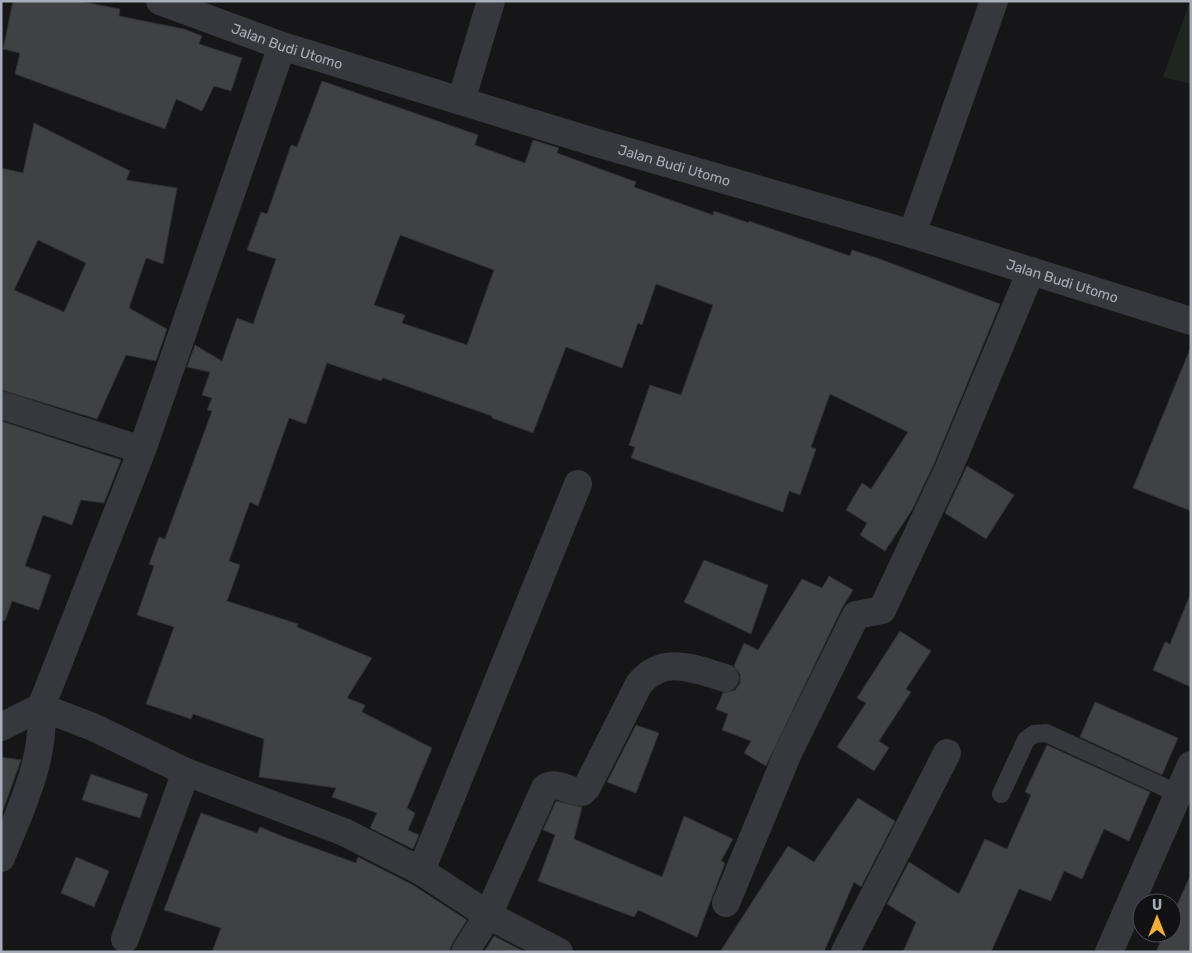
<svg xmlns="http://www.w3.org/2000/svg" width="1192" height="953" font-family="Rubik,sans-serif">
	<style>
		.green { fill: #1e261f }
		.building { fill: #404145; stroke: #303034; fill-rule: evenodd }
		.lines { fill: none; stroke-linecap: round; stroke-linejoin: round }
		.service { stroke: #37383d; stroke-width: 18 }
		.minor { stroke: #37383d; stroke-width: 28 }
		.tertiary { stroke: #37383d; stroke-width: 28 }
		.labels { text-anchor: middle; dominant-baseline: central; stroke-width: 4.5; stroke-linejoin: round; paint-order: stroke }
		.street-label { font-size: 14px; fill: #a8adb8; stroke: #111113 }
	</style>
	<rect width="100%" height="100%" fill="#161618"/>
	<path class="green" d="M1190 1H1191V84L1163 77Z"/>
	<g class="building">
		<path d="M13 1H79L120 9 119 16 184 29 202 36 199 44 242 58 231 91 214 86 202 111 176 99 165 129 15 74 20 53 3 49Z"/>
		<path d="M322 81 478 135 475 145 525 163 533 140 559 148 557 153 636 182 634 187 713 215 714 211 749 223V221L850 256 852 250 877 258 1000 304 934 464 912 510 885 551 860 535 867 523 846 510 862 483 871 489 908 432 830 394 811 447 816 449 800 495 789 491 783 512 631 458 635 447 629 445 650 385 681 395 713 305 656 284 642 325 638 323 622 368 566 347 533 433 492 418V416L383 378 381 381 327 363 306 424 289 418 258 506 250 502 229 561 240 565 227 601 298 624 297 627 372 658 347 698 365 705 362 712 432 748 407 808 415 813 408 830 419 835 413 849 370 828 377 813 332 797 336 788 259 777 264 739 193 714 191 719 146 704 174 627 137 615 154 566 149 564 159 537 165 539 212 411 207 410 212 398 202 395 210 372 187 367 195 345 222 361 237 318 253 324 276 259 247 250 261 212 267 214 291 145 297 147ZM400 235 494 270 467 345 402 323 405 315 374 305Z"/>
		<path d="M34 123 130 171 126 180 177 188 163 264 146 258 129 308 167 329 156 361 126 355 97 419 1 390V168L23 173ZM38 240 86 263 64 312 14 290Z"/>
		<path d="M1190 349H1191V511L1133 488Z"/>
		<path d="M1 421 121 460 104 503 81 500 72 525 43 515 25 566 51 575 39 610 12 601 5 621 1 620Z"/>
		<path d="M967 466 1014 495 986 539 945 513Z"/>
		<path d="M704 560 768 585 751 634 684 602Z"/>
		<path d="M829 576 853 590 842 608 766 766 744 753 751 741 722 730 728 714 716 709 723 693 735 690 740 683V674L734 666 744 643 758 650 802 579 822 588Z"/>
		<path d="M1190 595H1191V687L1153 670 1165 642 1170 644Z"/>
		<path d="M900 631 931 651 906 689 911 692 879 741 889 748 874 771 837 747 866 703 857 698Z"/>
		<path d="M1095 702 1178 738 1162 775 1080 737Z"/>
		<path d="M636 725 659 733 636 793 607 782Z"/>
		<path d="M1047 745 1150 792 1129 841 1104 829 1082 879 1064 871 1051 901 1019 889 991 952H903L916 922 887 904 909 862 959 894 985 839 1007 849 1031 795 1025 792Z"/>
		<path d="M1 757 21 760 1 816Z"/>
		<path d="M91 774 148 794 140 818 82 800Z"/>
		<path d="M858 798 895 821 861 887 854 882 824 952H720L788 846 814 862Z"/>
		<path d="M556 801 582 807 574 839 662 877 684 816 733 839 721 861 725 863 697 937 638 910 634 917 538 881 555 835 543 830Z"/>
		<path d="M201 813 257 833 260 827 284 837 356 863 358 857 413 885 467 920 452 944 449 952H212L221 928 164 910Z"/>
		<path d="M76 857 109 871 94 907 61 893Z"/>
		<path d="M1191 874V952H1156L1164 933H1172V916Z"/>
		<path d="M494 936 525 952H484Z"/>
	</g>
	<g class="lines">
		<path class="service" d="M1001 794 1026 740 1034 734 1046 733 1179 794"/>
		<g class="minor">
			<path d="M461 101 491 1"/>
			<path d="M912 234 994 1"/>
			<path d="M1 405 142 450"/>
			<path d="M1 727 41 707 93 727 186 772 344 832 421 871 488 915 559 952"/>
			<path d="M1 858C20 810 46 759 41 707L142 450 282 46"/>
			<path d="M421 871 578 484"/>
			<path d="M726 903 788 753 856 615 882 610 948 470 1031 271"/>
			<path d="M125 939 186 772"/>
			<path d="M465 952 488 915 545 788C557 780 568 792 582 792L587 787 639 684C663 654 694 669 725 678"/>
			<path d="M845 952 947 753"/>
			<path d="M1109 952 1191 765"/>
		</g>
		<path class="tertiary" id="s1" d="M160 1 282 46 594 142 912 234 1191 321"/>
	</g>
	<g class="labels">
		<g class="street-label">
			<text stroke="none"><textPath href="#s1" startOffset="135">Jalan Budi Utomo</textPath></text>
			<text stroke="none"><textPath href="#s1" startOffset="540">Jalan Budi Utomo</textPath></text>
			<text stroke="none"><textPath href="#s1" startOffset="945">Jalan Budi Utomo</textPath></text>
		</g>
	</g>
	<rect width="1192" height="953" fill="none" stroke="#a8adb8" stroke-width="5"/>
	<g transform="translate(1157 918)"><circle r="24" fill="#111113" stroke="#4d4f55"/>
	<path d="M0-4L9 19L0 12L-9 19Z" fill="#f2b134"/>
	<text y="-8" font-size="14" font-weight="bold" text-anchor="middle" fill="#a8adb8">U</text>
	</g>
</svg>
